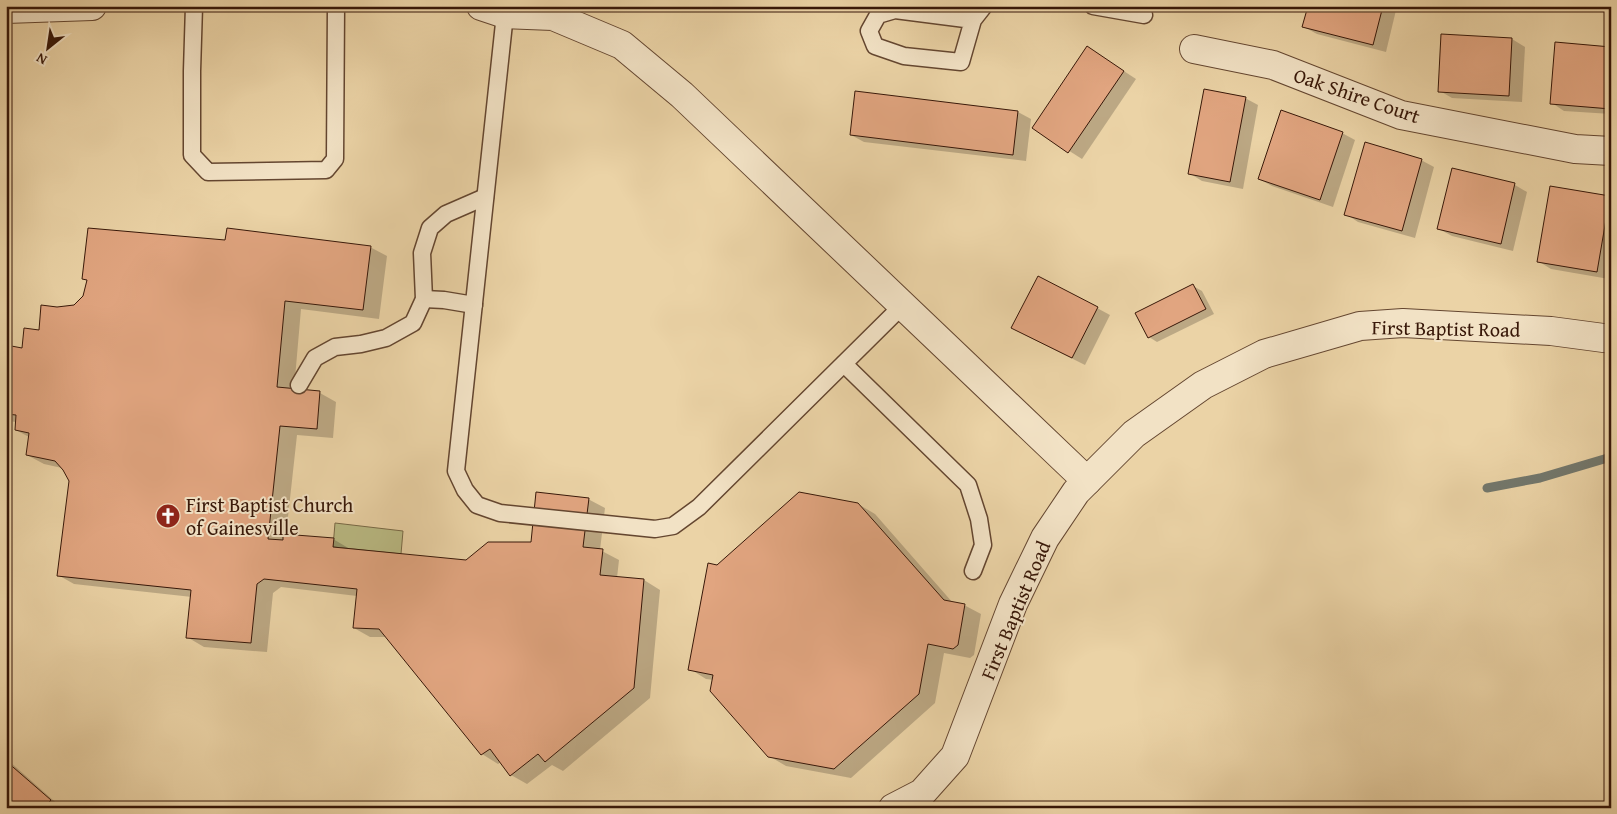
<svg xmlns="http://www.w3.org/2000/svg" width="1617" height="814" font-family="'Gentium Book Plus',serif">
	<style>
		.green { fill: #babb84; stroke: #786946 }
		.shadow { fill: #0003 }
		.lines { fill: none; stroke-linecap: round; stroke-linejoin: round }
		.stream { stroke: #72776c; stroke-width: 9 }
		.building { fill: #e1a580; stroke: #371708 }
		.service-casing { stroke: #644630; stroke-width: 19 }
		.minor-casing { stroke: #644630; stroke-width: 30 }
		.service { stroke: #f2e2c5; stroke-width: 16 }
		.minor { stroke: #f2e2c5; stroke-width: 28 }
		.labels { text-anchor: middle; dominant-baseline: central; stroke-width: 4; stroke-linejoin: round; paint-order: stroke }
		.street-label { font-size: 20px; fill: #371708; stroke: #f2e2c5 }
		.poi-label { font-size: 20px; fill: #371708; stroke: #f2e2c5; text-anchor: start }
	</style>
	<rect width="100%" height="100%" fill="#ebd3a6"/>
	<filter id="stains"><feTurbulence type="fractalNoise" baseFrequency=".004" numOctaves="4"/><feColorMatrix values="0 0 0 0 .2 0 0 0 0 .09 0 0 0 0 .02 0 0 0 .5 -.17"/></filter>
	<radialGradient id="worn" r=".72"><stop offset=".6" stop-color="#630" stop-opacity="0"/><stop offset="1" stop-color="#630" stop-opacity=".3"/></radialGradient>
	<path class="green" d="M335 523 403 531 401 554 333 547Z"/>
	<g class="shadow">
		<path d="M1309 6H1397L1386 52 1317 34 1304 27Z"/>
		<path d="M1512 39 1525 47 1522 102 1452 98 1440 91Z"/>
		<path d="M1087 47 1136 79 1082 159 1033 128Z"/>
		<path d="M1611 48V114L1564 111 1552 103Z"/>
		<path d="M856 93 1018 112 1031 119 1026 161 864 142 851 135Z"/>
		<path d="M1245 98 1258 105 1243 189 1202 181 1189 173Z"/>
		<path d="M1342 133 1355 140 1333 207 1272 186 1259 179Z"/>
		<path d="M1421 160 1434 167 1415 238 1358 222 1346 214Z"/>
		<path d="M1515 185 1527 192 1513 251 1452 236 1439 229Z"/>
		<path d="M1609 197 1611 198 1609 279 1551 269 1538 261Z"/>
		<path d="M226 242 370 247 387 256 379 319 301 309 294 390 320 393 336 402 333 438 297 435 286 535 333 539 350 549V550L466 561 532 544 588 499 605 508 600 550 619 560 617 578 644 580 660 590 650 698 563 771 552 765 527 784 511 775 501 762 498 764 482 754 388 637H370L354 628 357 596 281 587 273 593 267 652 204 647 187 637 192 597 74 584 58 575 70 481 62 468 44 464 27 455 29 437 16 430 17 422 6 421V347L23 350 57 308 74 306Z"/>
		<path d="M1193 286 1202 291 1214 314 1157 342 1149 337Z"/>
		<path d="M1097 308 1110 315 1085 365 1025 335Z"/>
		<path d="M858 504 875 514 953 603 964 605 981 614 974 655 970 658 944 653 935 703 851 778 786 766 769 756 714 680 706 679 690 669 718 566Z"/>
		<path d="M6 759 9 761 62 808H6Z"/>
	</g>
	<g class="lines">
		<path class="stream" d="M1487 488 1540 478 1611 457"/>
	</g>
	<g class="building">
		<path d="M1308 6H1383L1373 45 1302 27Z"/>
		<path d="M1441 34 1512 38 1509 96 1438 92Z"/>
		<path d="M1555 42 1611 47V109L1550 104Z"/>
		<path d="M1087 46 1124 71 1068 153 1032 128Z"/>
		<path d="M1204 89 1246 97 1230 182 1188 174Z"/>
		<path d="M855 91 1018 111 1013 155 850 135Z"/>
		<path d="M1281 110 1343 132 1320 200 1258 179Z"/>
		<path d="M1365 142 1422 159 1402 231 1344 215Z"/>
		<path d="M1452 168 1515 183 1501 244 1437 229Z"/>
		<path d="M1550 186 1610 196 1597 272 1537 262Z"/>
		<path d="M88 228 225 240 227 228 371 246 363 310 285 301 277 387 320 391 317 429 280 426 268 539 283 540V534L334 538 333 547 466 560 488 542H531L536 492 589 498 583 547 603 549 600 575 644 579 634 688 545 762 538 754 510 776 490 749 481 755 379 629 353 628 357 589 264 579 257 584 251 643 186 638 191 590 57 576 69 481 63 470 55 461 26 455 29 433 15 430 16 415 6 414V345L22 348 24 328 39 330 41 305 57 307 74 305 83 296 87 280 82 279Z"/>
		<path d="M1038 276 1098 307 1072 358 1011 328Z"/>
		<path d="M1193 284 1206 309 1148 338 1135 313Z"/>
		<path d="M799 492 858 503 944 600 965 604 958 645 953 649 928 644 919 694 834 769 768 757 710 691 713 675 688 670 708 563 717 565Z"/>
		<path d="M6 761 51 800 44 808H6Z"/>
	</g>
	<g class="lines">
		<defs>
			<g id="service">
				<path d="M194 6 192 71V155L208 172 326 170 335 159 336 6"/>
				<path d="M1093 6 1144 15"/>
				<path d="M505 14 456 471 465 490 477 505 500 513 655 529 673 526 699 507 902 306"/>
				<path d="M973 20 895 10 878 15 869 31 875 46 904 56 961 62 973 20 984 6"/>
				<path d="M424 299 444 300 474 305"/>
				<path d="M844 364 968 485 979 519 983 545 973 571"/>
				<path d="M299 385 315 358 335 347 361 344 386 338 413 323 424 299 422 253 430 228 446 214 485 197"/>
			</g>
			<g id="minor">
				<path d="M481 6 505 14 553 16 622 45 682 95 1087 481"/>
				<path d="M6 9 92 6"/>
				<path d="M1194 49 1273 65 1401 115 1575 149 1611 151"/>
				<path d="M893 808 922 793 955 756 1013 604 1045 538 1076 492 1134 434 1203 385 1264 354 1360 326 1403 323 1551 331 1611 339"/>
			</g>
		</defs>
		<use href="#service" class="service-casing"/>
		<use href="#minor" class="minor-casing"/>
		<use href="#service" class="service"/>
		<use href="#minor" class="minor"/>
	</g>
	<defs>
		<symbol id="church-disc" viewBox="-11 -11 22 22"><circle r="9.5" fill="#8f2418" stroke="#f2e2c5"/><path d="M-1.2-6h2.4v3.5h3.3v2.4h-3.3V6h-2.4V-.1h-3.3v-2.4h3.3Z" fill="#fff"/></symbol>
	</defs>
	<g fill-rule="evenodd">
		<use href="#church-disc" x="154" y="502" width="28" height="28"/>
	</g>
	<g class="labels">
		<g class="street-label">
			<text transform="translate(1357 95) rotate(19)">Oak Shire Court</text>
			<text transform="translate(1446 328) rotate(1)">First Baptist Road</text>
			<text transform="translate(1015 610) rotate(-67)">First Baptist Road</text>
		</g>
		<g class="poi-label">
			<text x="186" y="504">First Baptist Church<tspan x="186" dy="23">of Gainesville</tspan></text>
		</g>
	</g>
	<rect width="1617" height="814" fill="none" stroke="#ebd3a6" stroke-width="25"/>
	<rect x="8" y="8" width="1602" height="799" fill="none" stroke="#371708" stroke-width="2.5"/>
	<rect x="12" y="12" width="1592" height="789" fill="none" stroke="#371708"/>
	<g transform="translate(48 48) rotate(210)" stroke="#f2e2c5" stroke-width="4" paint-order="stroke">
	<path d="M0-4L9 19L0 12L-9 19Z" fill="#371708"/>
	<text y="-8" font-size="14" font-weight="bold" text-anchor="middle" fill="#371708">N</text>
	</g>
	<rect width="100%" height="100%" filter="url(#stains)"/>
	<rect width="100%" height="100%" fill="url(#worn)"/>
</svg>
